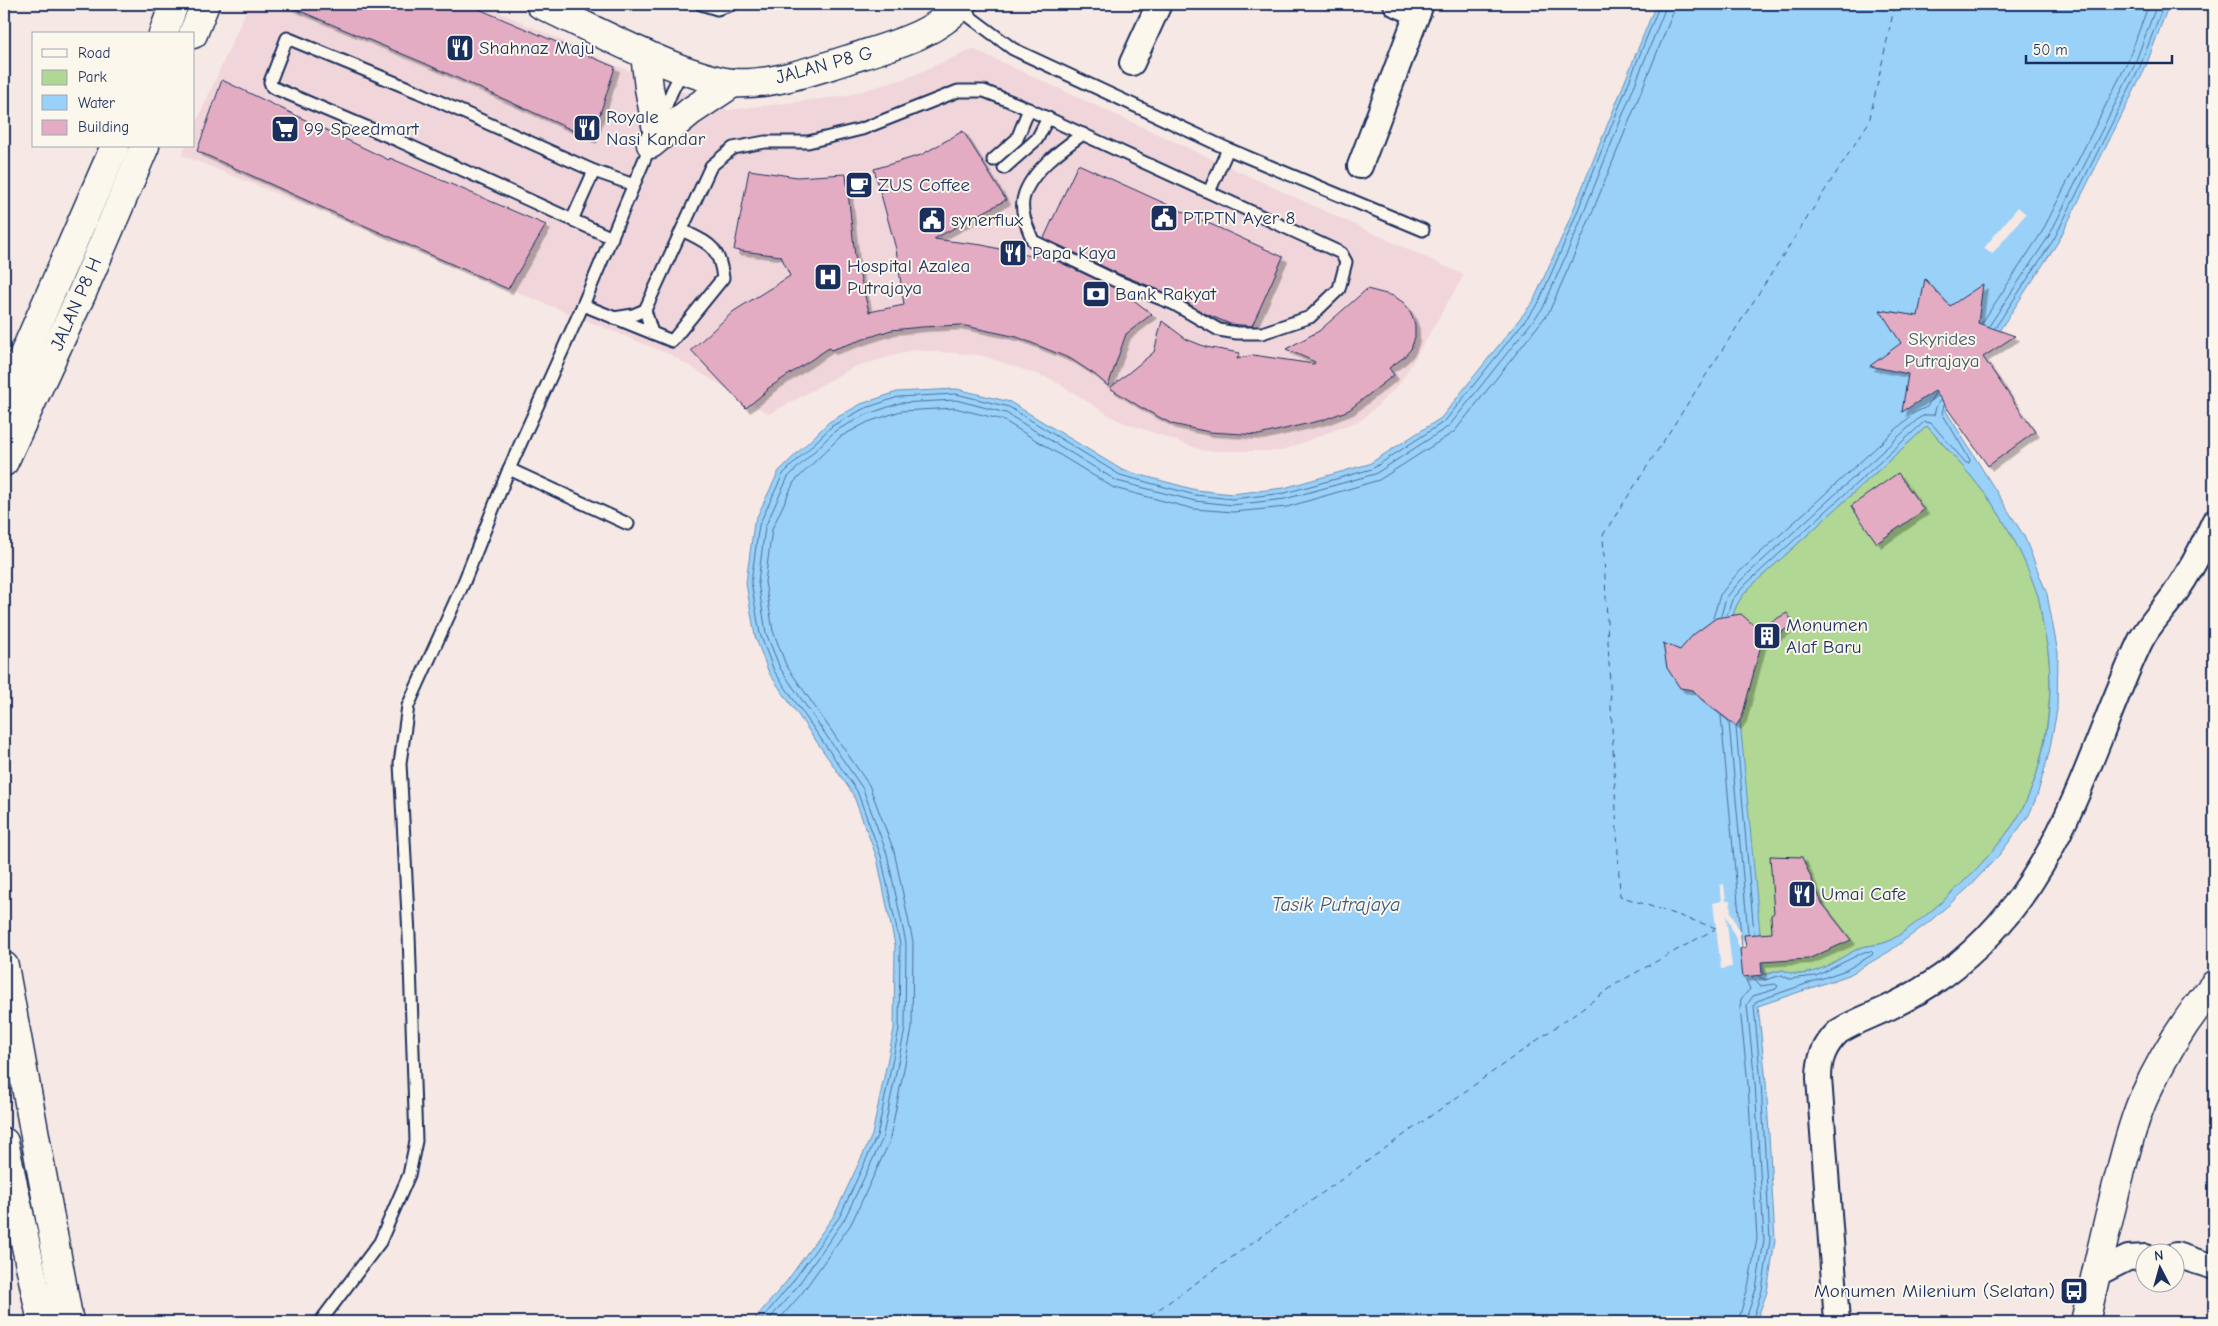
<svg xmlns="http://www.w3.org/2000/svg" width="2218" height="1326" font-family="'Comic Neue',sans-serif">
	<style>
		.built { fill: #f0d6da }
		.green { fill: #b0d793; stroke: #668378 }
		.water { fill: #99d1f8; stroke: #6790ba; fill-rule: evenodd }
		.pier { fill: #f6e8e4 }
		.lines { fill: none; stroke-linecap: round; stroke-linejoin: round }
		.shore { stroke: #4d709c; stroke-width: 1 }
		.ferry { stroke: #3a5884; stroke-width: 1; stroke-dasharray: 6 5; stroke-linecap: butt }
		.building { fill: #e3acc3; stroke: #1b2f5e; filter: url(#shadow) }
		.service-casing { stroke: #1b2f5e; stroke-width: 15 }
		.minor-casing { stroke: #1b2f5e; stroke-width: 28 }
		.tertiary-casing { stroke: #1b2f5e; stroke-width: 31 }
		.service { stroke: #fbf7ec; stroke-width: 11 }
		.minor { stroke: #fbf7ec; stroke-width: 24 }
		.tertiary { stroke: #fbf7ec; stroke-width: 28 }
		.labels { text-anchor: middle; dominant-baseline: central; stroke-width: 4; stroke-linejoin: round; paint-order: stroke }
		.poi-label { font-size: 19px; fill: #1b2f5e; stroke: #fbf7ec; text-anchor: start }
		.street-label { font-size: 19px; fill: #1b2f5e; stroke: #fbf7ec }
		.park-label { font-size: 19px; fill: #40596b; stroke: #fbf7ec }
		.water-label { font-size: 20px; font-style: italic; fill: #3a5884; stroke: #fbf7ec }
	</style>
	<defs>
		<filter id="shadow"><feDropShadow dx="4.5" dy="4.5" stdDeviation="0" flood-color="#0004"/></filter>
	</defs>
	<rect width="100%" height="100%" fill="#f6e8e4"/>
	<filter id="ink" filterUnits="userSpaceOnUse"><feTurbulence type="fractalNoise" baseFrequency=".02" numOctaves="2"/><feDisplacementMap in="SourceGraphic" scale="10" xChannelSelector="R" yChannelSelector="G"/><feConvolveMatrix kernelMatrix="1 2 1 2 8 2 1 2 1" color-interpolation-filters="sRGB"/></filter>
	<g filter="url(#ink)">
		<path class="built" d="M249 4H482L615 65 728 110 845 96 907 78 973 49 1464 275 1399 385 1363 419 1281 451H1205L1117 420 1051 379 980 355 913 350 854 367 769 414 671 355 182 155 186 146H194V128Z"/>
		<path class="green" d="M1927 426C1947 449 1968 471 1986 495 2008 524 2026 561 2038 595 2041 605 2041 615 2043 625 2045 636 2048 647 2049 659 2053 705 2044 768 2022 810 2001 851 1929 919 1889 941 1881 945 1871 945 1863 947 1839 956 1809 985 1783 970L1763 975 1731 626C1733 610 1738 600 1749 588Z"/>
		<path class="water" d="M1656 4H2169L2144 71 2058 242 1946 411 2024 536 2047 594 2058 653 2057 710 2049 753 2037 796 2029 815 2000 854 1967 889 1929 922 1890 951 1849 975 1758 1006 1766 1082 1775 1240 1767 1292 1756 1322H752L787 1281 835 1214 872 1135 894 1029 895 945 877 858 853 794 769 673 755 636 746 583 754 523 779 471 829 422 861 404 897 392 957 389 1010 402 1122 470 1196 490 1232 494 1284 488 1369 464 1441 418 1533 302 1566 228ZM1927 426C1947 449 1968 471 1986 495 2008 524 2026 561 2038 596 2041 605 2041 616 2043 625 2045 636 2048 648 2049 659 2053 707 2045 766 2022 810 2001 851 1929 919 1889 941 1881 945 1871 945 1863 947 1839 956 1809 985 1783 970L1764 975 1731 626C1733 610 1738 600 1749 588Z"/>
		<g class="pier">
			<path d="M2018 207 2026 214 1992 254 1984 248Z"/>
			<path d="M1724 884 1726 901 1730 900 1731 912 1746 947 1740 949 1726 915 1732 967 1721 969 1713 903 1722 901 1720 885Z"/>
		</g>
		<g class="lines">
			<g class="shore">
				<path d="M1982 323 2042 232 2127 63 2149 4"/>
				<path d="M1989 326 2049 236 2134 66 2157 4"/>
				<path d="M1995 328 2054 239 2139 69 2164 4"/>
				<path d="M1727 615 1732 600 1746 584 1924 422 1931 423 1966 463H1969L1970 460 1942 413 1944 405"/>
				<path d="M1721 616 1726 598 1741 580 1919 418 1925 415H1934L1936 407 1940 400"/>
				<path d="M1713 618 1720 595 1736 575 1914 413 1927 407 1935 393"/>
				<path d="M1721 716 1742 947"/>
				<path d="M1729 722 1748 933"/>
				<path d="M1736 727 1754 933"/>
				<path d="M759 1322 791 1284 840 1216 877 1136 899 1029 900 944 881 856 857 791 774 671 760 634 751 582 759 525 783 474 832 426 863 409 898 397 956 394 1009 407 1120 475 1195 495 1232 499 1285 493 1372 469 1445 421 1538 304 1570 230 1660 4"/>
				<path d="M767 1322 796 1288 844 1220 882 1140 905 1029 906 943 887 854 863 789 780 668 766 633 758 582 765 527 788 477 835 431 865 415 900 403 956 400 1006 413 1117 481 1195 501 1232 505 1285 499 1375 474 1449 426 1543 308 1576 232 1667 4"/>
				<path d="M777 1322 802 1293 851 1224 889 1143 912 1029 913 942 894 851 869 785 786 665 773 631 765 582 772 529 794 482 840 437 868 422 901 411 955 408 1003 420 1114 488 1194 509 1233 512 1287 507 1379 480 1454 432 1549 312 1583 235 1673 13 1674 4"/>
				<path d="M1738 1322 1748 1287 1757 1239 1748 1084 1740 1008 1741 999 1750 989 1745 978"/>
				<path d="M1745 1322 1756 1289 1764 1240 1755 1083 1747 1005 1753 996 1776 989 1778 986 1775 984 1760 986 1752 977"/>
				<path d="M1752 1322 1762 1290 1770 1240 1761 1083 1754 1005 1757 1001 1846 970 1872 955 1873 953 1871 951 1864 952 1816 976 1789 979 1782 975 1765 980 1759 977"/>
			</g>
			<g class="ferry">
				<path d="M1716 928 1620 896 1603 535 1869 122 1895 4"/>
				<path d="M1141 1322 1619 982 1715 929"/>
			</g>
		</g>
		<g class="building">
			<path d="M283 4H467L615 67 592 139 424 63Z"/>
			<path d="M222 80 389 160 390 158 546 225 508 289 352 220V221L197 151Z"/>
			<path d="M963 131 1006 200 934 239 982 245 1035 257 1038 252 1123 292 1152 314 1126 334 1108 386 1094 374 1071 359 1017 337 961 325 922 327 891 330 831 350 829 348 767 389 768 390 746 408 691 350 734 311 790 276 781 256 734 250 749 170 797 177 846 174 855 256 869 312 904 305 896 249 874 169 921 155Z"/>
			<path d="M1078 164 1283 257 1252 326 1230 324 1204 313 1177 297 1119 274 1044 238Z"/>
			<path d="M1925 279 1950 306 1983 284 1978 323 2015 336 1983 357 2035 432 1988 466 1935 391 1902 412 1908 374 1870 366 1901 343 1880 310 1918 316Z"/>
			<path d="M1367 289 1394 296 1404 303 1411 313 1415 325V337L1411 349 1403 358 1389 368 1394 375 1349 410 1323 420 1259 435 1209 432 1172 424 1140 407 1110 388 1154 352 1162 321 1186 339 1206 347 1240 353 1237 359 1253 355 1314 364 1315 362 1286 349 1319 331Z"/>
			<path d="M1898 473 1924 510 1877 543 1851 506Z"/>
			<path d="M1787 613 1794 624 1761 645 1742 717 1736 726 1700 698 1693 690 1680 688 1667 668 1663 643 1680 650 1693 635 1716 618 1741 614 1758 629Z"/>
			<path d="M1770 856 1802 857 1822 903 1851 940 1808 959 1761 962 1762 975 1743 977 1740 949 1746 947 1744 935 1772 933 1771 915 1774 913Z"/>
		</g>
		<g class="lines">
			<defs>
				<g id="service">
					<path d="M701 4 717 9 733 4"/>
					<path d="M958 8 1013 49 1228 149 1423 230"/>
					<path d="M661 118 672 91 683 69"/>
					<path d="M993 160 1017 139 1029 109"/>
					<path d="M1004 168 1037 139 1048 118"/>
					<path d="M1209 192 1228 149"/>
					<path d="M572 220 594 171"/>
					<path d="M612 238 397 140 272 87 270 82 287 38 418 92 594 171 634 185"/>
					<path d="M583 305 672 341 723 278C719 245 709 244 682 230"/>
					<path d="M614 318 633 315 645 310"/>
					<path d="M652 333 645 310 711 166 733 148 765 142H808L862 129 958 91H984L1017 104 1341 253 1346 262 1339 289 1310 317 1262 333H1237L1219 330 1174 304 1116 281 1033 241C1028 228 1019 211 1024 196 1031 171 1063 148 1083 134"/>
					<path d="M509 469 628 524"/>
					<path d="M320 1322 380 1242 409 1175 416 1141 409 935 400 763 408 706 464 582 509 469 583 305 651 144"/>
				</g>
				<g id="minor">
					<path d="M1396 4 1418 13"/>
					<path d="M1132 63 1159 4"/>
					<path d="M1360 166 1421 4"/>
					<path d="M2176 1255 2214 1267"/>
					<path d="M2096 1274 2128 1258 2146 1257"/>
					<path d="M1837 1322 1819 1078C1819 1059 1824 1046 1838 1032 1855 1021 1874 1015 1892 1006 1910 997 1927 987 1944 975 2060 889 2082 767 2139 644 2147 626 2163 611 2174 595 2190 572 2203 547 2214 522"/>
				</g>
				<g id="tertiary">
					<path d="M540 4C586 26 633 51 681 69 698 75 715 81 732 83 773 86 824 67 862 55 897 44 937 33 962 4"/>
					<path d="M163 34 174 4"/>
					<path d="M193 34 205 4"/>
					<path d="M645 54 649 88 657 130"/>
					<path d="M651 144 691 111 733 83"/>
					<path d="M4 400 115 146"/>
					<path d="M4 462 82 293 145 146"/>
					<path d="M4 966 69 1322"/>
					<path d="M4 1142 42 1322"/>
					<path d="M2085 1322C2097 1270 2108 1218 2122 1166 2128 1143 2134 1119 2144 1097 2162 1057 2186 1019 2214 985"/>
				</g>
			</defs>
			<use href="#service" class="service-casing"/>
			<use href="#minor" class="minor-casing"/>
			<use href="#tertiary" class="tertiary-casing"/>
			<use href="#service" class="service"/>
			<use href="#minor" class="minor"/>
			<use href="#tertiary" class="tertiary"/>
		</g>
	</g>
	<defs>
		<symbol id="restaurant-square" viewBox="-11 -11 22 22"><rect x="-9" y="-9" width="18" height="18" rx="4" fill="#1b2f5e" stroke="#fbf7ec"/><path d="M-5-6h1v4h1v-4h1v4h1v-4h1v5L-1.5 .5V6h-2V.5L-5-1ZM5-6V6H3V1.5H1.5Q1.5-4 5-6Z" fill="#fff"/></symbol>
		<symbol id="supermarket-square" viewBox="-11 -11 22 22"><rect x="-9" y="-9" width="18" height="18" rx="4" fill="#1b2f5e" stroke="#fbf7ec"/><path d="M-6-5.5h2.5l.6 2H6L4.5 2H-2.5L-4.4-4H-6ZM-1.5 3.2a1.3 1.3 0 1 0 .1 0ZM3 3.2a1.3 1.3 0 1 0 .1 0Z" fill="#fff"/></symbol>
		<symbol id="cafe-square" viewBox="-11 -11 22 22"><rect x="-9" y="-9" width="18" height="18" rx="4" fill="#1b2f5e" stroke="#fbf7ec"/><path d="M-5.5-4.5H6V0H3Q3 3.5 0 3.5H-2.5Q-5.5 3.5-5.5 0ZM3-3.2v2h1.7v-2ZM-6 4.5H4V6H-6Z" fill="#fff"/></symbol>
		<symbol id="civic-square" viewBox="-11 -11 22 22"><rect x="-9" y="-9" width="18" height="18" rx="4" fill="#1b2f5e" stroke="#fbf7ec"/><path d="M-.6-6.5H3V-4.5H.6V-3L4-1V1h2V6H-6V1h2V-1L-.6-3ZM-1.2 2.5V6h2.4V2.5Z" fill="#fff"/></symbol>
		<symbol id="hospital-square" viewBox="-11 -11 22 22"><rect x="-9" y="-9" width="18" height="18" rx="4" fill="#1b2f5e" stroke="#fbf7ec"/><path d="M-5-5h3v3.5h4V-5h3V5h-3V1.5h-4V5h-3Z" fill="#fff"/></symbol>
		<symbol id="bank-square" viewBox="-11 -11 22 22"><rect x="-9" y="-9" width="18" height="18" rx="4" fill="#1b2f5e" stroke="#fbf7ec"/><path d="M-6-4H6V4H-6ZM0-2.3a2.3 2.3 0 1 0 0 4.6a2.3 2.3 0 1 0 0-4.6Z" fill="#fff"/></symbol>
		<symbol id="building-square" viewBox="-11 -11 22 22"><rect x="-9" y="-9" width="18" height="18" rx="4" fill="#1b2f5e" stroke="#fbf7ec"/><path d="M-4-6H4V6H1V3H-1V6H-4ZM-2.5-4.3h1.7v1.8h-1.7ZM.8-4.3h1.7v1.8H.8ZM-2.5-1h1.7V.8h-1.7ZM.8-1h1.7V.8H.8Z" fill="#fff"/></symbol>
		<symbol id="bus-square" viewBox="-11 -11 22 22"><rect x="-9" y="-9" width="18" height="18" rx="4" fill="#1b2f5e" stroke="#fbf7ec"/><path d="M-5-6H5V4H4V6H2V4H-2V6H-4V4H-5ZM-3.5-4V0h7V-4ZM-3.5 1.2v1.5H-2V1.2ZM2 1.2v1.5H3.5V1.2Z" fill="#fff"/></symbol>
	</defs>
	<g fill-rule="evenodd">
		<use href="#restaurant-square" x="444" y="32" width="32" height="32"/>
		<use href="#restaurant-square" x="571" y="112" width="32" height="32"/>
		<use href="#supermarket-square" x="269" y="113" width="32" height="32"/>
		<use href="#cafe-square" x="843" y="169" width="32" height="32"/>
		<use href="#civic-square" x="1148" y="202" width="32" height="32"/>
		<use href="#civic-square" x="916" y="204" width="32" height="32"/>
		<use href="#restaurant-square" x="997" y="237" width="32" height="32"/>
		<use href="#hospital-square" x="812" y="261" width="32" height="32"/>
		<use href="#bank-square" x="1080" y="278" width="32" height="32"/>
		<use href="#building-square" x="1751" y="620" width="32" height="32"/>
		<use href="#restaurant-square" x="1786" y="878" width="32" height="32"/>
		<use href="#bus-square" x="2058" y="1275" width="32" height="32"/>
	</g>
	<g class="labels">
		<g class="poi-label">
			<text x="479" y="48">Shahnaz Maju</text>
			<text x="606" y="117">Royale<tspan x="606" dy="22">Nasi Kandar</tspan></text>
			<text x="304" y="129">99 Speedmart</text>
			<text x="878" y="185">ZUS Coffee</text>
			<text x="1183" y="218">PTPTN Ayer 8</text>
			<text x="951" y="220">synerflux</text>
			<text x="1032" y="253">Papa Kaya</text>
			<text x="847" y="266">Hospital Azalea<tspan x="847" dy="22">Putrajaya</tspan></text>
			<text x="1115" y="294">Bank Rakyat</text>
			<text x="1786" y="625">Monumen<tspan x="1786" dy="22">Alaf Baru</tspan></text>
			<text x="1821" y="894">Umai Cafe</text>
			<text x="2055" y="1291" text-anchor="end">Monumen Milenium (Selatan)</text>
		</g>
		<g class="street-label">
			<text transform="translate(824 65) rotate(-15)">JALAN P8 G</text>
			<text transform="translate(76 304) rotate(-66)">JALAN P8 H</text>
		</g>
		<g class="park-label">
			<text x="1942" y="339">Skyrides<tspan x="1942" dy="22">Putrajaya</tspan></text>
		</g>
		<g class="water-label">
			<text x="1336" y="904">Tasik Putrajaya</text>
		</g>
	</g>
	<rect width="2218" height="1326" fill="none" stroke="#fbf7ec" stroke-width="20"/>
	<rect x="10" y="10" width="2198" height="1306" fill="none" stroke="#1b2f5e" stroke-width="2" filter="url(#ink)"/>
	<rect x="32" y="32" width="162" height="115" fill="#fbf7ec" stroke="#a1a7b3"/>
	<rect x="42" y="49" width="25" height="8" fill="#fbf7ec" stroke="#a1a7b3"/>
	<text x="78" y="58" font-size="15" fill="#1b2f5e">Road</text>
	<rect x="42" y="70" width="25" height="15" fill="#b0d793" stroke="#a1a7b3"/>
	<text x="78" y="82" font-size="15" fill="#1b2f5e">Park</text>
	<rect x="42" y="95" width="25" height="15" fill="#99d1f8" stroke="#a1a7b3"/>
	<text x="78" y="108" font-size="15" fill="#1b2f5e">Water</text>
	<rect x="42" y="120" width="25" height="15" fill="#e3acc3" stroke="#a1a7b3"/>
	<text x="78" y="132" font-size="15" fill="#1b2f5e">Building</text>
	<g transform="translate(2160 1268) rotate(354)"><circle r="24" fill="#fbf7ec" stroke="#a1a7b3"/>
	<path d="M0-4L9 19L0 12L-9 19Z" fill="#1b2f5e"/>
	<text y="-8" font-size="14" font-weight="bold" text-anchor="middle" fill="#1b2f5e">N</text>
	</g>
	<path d="M2026 55v8h146v-8" fill="none" stroke="#1b2f5e" stroke-width="2.5"/>
	<text x="2033" y="55" font-size="15" fill="#1b2f5e" stroke="#fbf7ec" stroke-width="4" paint-order="stroke">50 m</text>
</svg>
